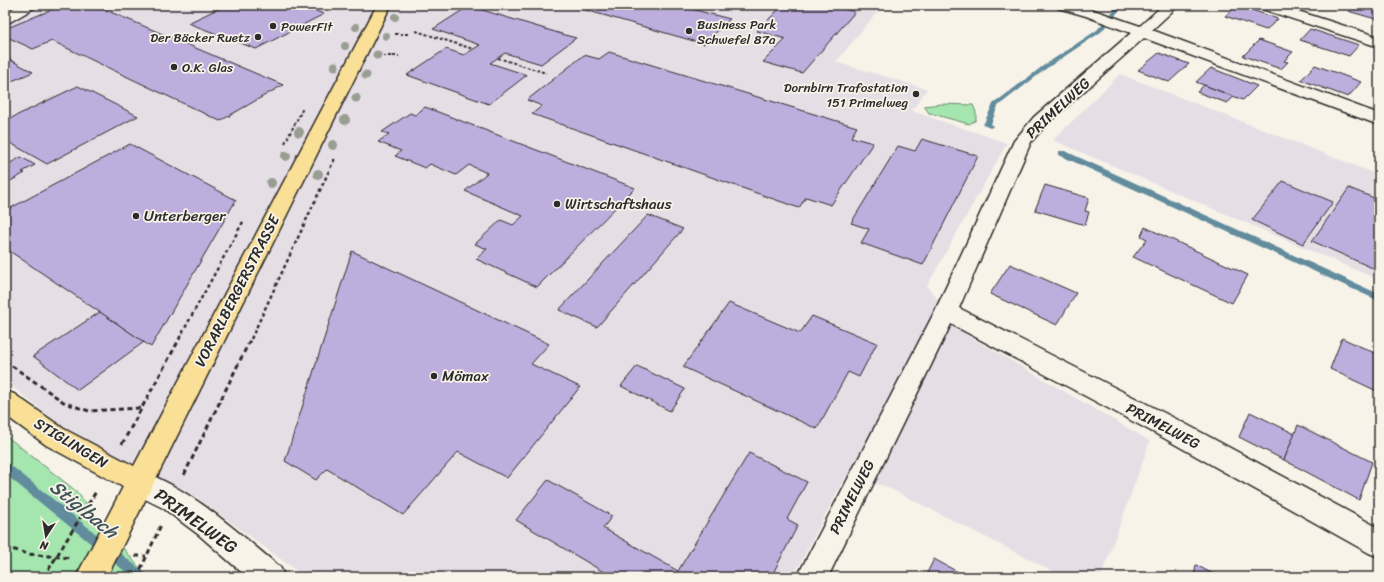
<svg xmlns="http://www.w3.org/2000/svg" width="1384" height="582" font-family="Sriracha,sans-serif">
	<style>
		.built { fill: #e6dee5 }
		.green { fill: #a5e6af; stroke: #68886d }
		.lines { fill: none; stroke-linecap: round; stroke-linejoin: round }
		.stream { fill: #628c9d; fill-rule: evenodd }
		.building { fill: #beaede; stroke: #2b2b2b }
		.minor-casing { stroke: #2b2b2b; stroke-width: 3 }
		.major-casing { stroke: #2b2b2b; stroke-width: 3 }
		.path-far2 { stroke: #2b2b2b; stroke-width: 2; stroke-dasharray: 3 2; stroke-linecap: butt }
		.path-far1 { stroke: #2b2b2b; stroke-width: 2.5; stroke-dasharray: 3.5 3; stroke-linecap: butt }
		.path { stroke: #2b2b2b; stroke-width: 3; stroke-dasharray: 5 3.5; stroke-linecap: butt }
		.minor { fill: #f7f3e8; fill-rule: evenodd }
		.major { fill: #fadf96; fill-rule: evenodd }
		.tree { fill: #989f92 }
		.poi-dot { fill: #2b2b2b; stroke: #f7f3e8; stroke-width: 1.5 }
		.labels { text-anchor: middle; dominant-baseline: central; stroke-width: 3.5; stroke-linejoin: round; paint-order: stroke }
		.far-poi-label { font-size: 13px; fill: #2b2b2b; stroke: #f7f3e8; text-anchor: start }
		.street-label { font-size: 15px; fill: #2b2b2b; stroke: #f7f3e8 }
		.poi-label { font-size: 15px; fill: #2b2b2b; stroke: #f7f3e8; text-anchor: start }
		.near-street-label { font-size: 18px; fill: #2b2b2b; stroke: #f7f3e8 }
		.near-water-label { font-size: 19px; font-style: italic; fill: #42545a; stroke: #f7f3e8 }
	</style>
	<rect width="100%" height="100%" fill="#f7f3e8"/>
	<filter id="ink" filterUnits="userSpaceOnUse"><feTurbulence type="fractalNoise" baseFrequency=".025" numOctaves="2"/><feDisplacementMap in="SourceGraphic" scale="8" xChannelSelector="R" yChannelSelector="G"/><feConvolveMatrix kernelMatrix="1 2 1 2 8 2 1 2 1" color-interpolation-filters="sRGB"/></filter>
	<g filter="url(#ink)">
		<g class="built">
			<path d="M37 5H883L836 62 927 89 912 111 1007 143 927 286 965 334 1150 441 1101 577H1064L885 486 845 477 793 577H305L193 495 65 429 5 381V24Z"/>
			<path d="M1120 74 1379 175V280L1053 140Z"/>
		</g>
		<g class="green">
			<path d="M941 104 973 105 976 112V120L969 124 929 113 924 106Z"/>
			<path d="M5 435 76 491 147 577H5Z"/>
		</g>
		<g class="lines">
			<g class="stream">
				<path d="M1118 5H1124L1101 32 1047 68 998 106 991 124 994 126 990 128 983 125 993 104 1043 66 1097 30Z"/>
				<path d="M1059 151H1065L1379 294V301L1059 155Z"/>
				<path d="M5 462 9 464 145 573 147 577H132L5 474Z"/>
			</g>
		</g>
		<g class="building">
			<path d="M63 5H94L283 85 220 121 52 41 33 49 5 36V29Z"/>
			<path d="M226 5H299L324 14 256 49 188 23Z"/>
			<path d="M587 5H676L730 19 704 44 582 9Z"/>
			<path d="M783 5H828L855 12 802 73 763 62 786 39 757 31Z"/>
			<path d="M1238 5 1278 19 1266 30 1225 16Z"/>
			<path d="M1355 5H1379V20L1348 11Z"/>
			<path d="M469 6 565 35 576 38 541 64 505 53 490 63 527 75 489 104 407 75 446 49 464 55 480 45 433 29Z"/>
			<path d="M1310 29 1359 45 1349 56 1300 40Z"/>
			<path d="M1259 40 1293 52 1284 61 1288 62 1281 69 1243 56Z"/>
			<path d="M609 52 857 127 851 137 873 143 831 205 806 197 799 208 532 114 542 106 527 100 584 55 599 59Z"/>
			<path d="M1159 53 1189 64 1169 82 1138 70Z"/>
			<path d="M5 57 33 72 5 84Z"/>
			<path d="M1315 65 1361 82 1348 97 1301 80Z"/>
			<path d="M1211 68 1257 86 1243 100 1196 82Z"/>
			<path d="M1204 85 1234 97 1227 103 1197 92Z"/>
			<path d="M78 86 138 116 47 164 5 140V121Z"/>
			<path d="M425 107 635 188 537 287 476 259 487 249 475 244 501 220 513 225 523 216 465 191 487 173 469 165 456 175 430 164 425 168 395 156 401 151 378 142 389 134 382 132 410 113 415 115Z"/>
			<path d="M922 139 978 156 923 265 861 243 869 229 851 223 898 146 915 151Z"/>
			<path d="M130 144 236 200 151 347 5 248V211Z"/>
			<path d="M21 157 35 165 22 172 25 173 5 184V166Z"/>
			<path d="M1283 181 1333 202 1303 244 1252 220Z"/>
			<path d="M1045 185 1089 198 1085 211 1089 212 1085 225 1035 210Z"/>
			<path d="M1349 188 1379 200V271L1312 241Z"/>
			<path d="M648 215 683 229 597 327 559 310Z"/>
			<path d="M1145 227 1248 275 1232 303 1133 257 1147 239 1141 236Z"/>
			<path d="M352 251 549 344 531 364 580 387 507 478 458 452 403 515 327 469 316 480 285 461Z"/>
			<path d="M1010 264 1076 293 1057 325 990 294Z"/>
			<path d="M729 303 800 333 812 316 877 343 859 377 848 372 817 429 683 367Z"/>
			<path d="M100 312 144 342 78 390 33 356Z"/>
			<path d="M1342 338 1379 355V392L1330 369Z"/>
			<path d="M637 366 685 389 670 411 621 386Z"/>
			<path d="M1250 412 1295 434 1284 460 1239 437Z"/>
			<path d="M1298 425 1372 462 1359 500 1284 460Z"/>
			<path d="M749 453 807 482 787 519 798 525 771 577H612L516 520 548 480 612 516 603 528 678 571Z"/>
			<path d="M934 559 967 577H925Z"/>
			<path d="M1196 565 1219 577H1194Z"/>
		</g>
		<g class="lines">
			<defs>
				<g id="minor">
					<path d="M19 5H36L34 8 10 22 5 23V13Z"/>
					<path d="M1056 5H1079L1140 26 1163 5H1179L1152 30 1379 114V125L1144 38 1046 125 1031 142 959 308 1180 421 1379 528V557L1369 553 1162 437 951 324 828 577H797L935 311 1014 141 1034 117 1131 33 1086 16 1058 8Z"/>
					<path d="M1257 5H1279L1379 37V47L1259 8Z"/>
					<path d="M139 470C193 490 236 531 280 567L285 577H247L199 535 163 508 129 491 125 482 129 473Z"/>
				</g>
				<path id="major" d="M377 5H391L107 577H76L123 487 46 445 5 415V391L14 394 64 429 134 466Z"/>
			</defs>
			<use href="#minor" class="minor-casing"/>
			<use href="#major" class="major-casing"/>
			<g class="path-far2">
				<path d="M406 6H419"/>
				<path d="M416 31 473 49"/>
				<path d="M395 34H408"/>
				<path d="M383 56H399"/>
				<path d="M498 58 546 73"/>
				<path d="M285 143 303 108"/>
			</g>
			<g class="path-far1">
				<path d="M179 339 244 220"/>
				<path d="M251 339 335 158"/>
			</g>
			<g class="path">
				<path d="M5 361 65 403 89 411 141 408"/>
				<path d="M122 444 180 338"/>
				<path d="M184 475 251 338"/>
				<path d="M5 547 28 554 70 558"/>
				<path d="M135 556H146"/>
				<path d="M44 577 97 490"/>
				<path d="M137 577 161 525"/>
			</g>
			<use href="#minor" class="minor"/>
			<use href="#major" class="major"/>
		</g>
		<g class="tree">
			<circle cx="395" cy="17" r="4"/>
			<circle cx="356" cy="27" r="4"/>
			<circle cx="386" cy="36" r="4"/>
			<circle cx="345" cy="46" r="4"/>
			<circle cx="377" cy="55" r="4.5"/>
			<circle cx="335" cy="66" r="4.5"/>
			<circle cx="366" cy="75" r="4.5"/>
			<circle cx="356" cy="98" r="4.5"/>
			<circle cx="345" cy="120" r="5"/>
			<circle cx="299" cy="132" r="5"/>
			<circle cx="333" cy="145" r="5"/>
			<circle cx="286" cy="156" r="5"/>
			<circle cx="318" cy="174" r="5"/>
			<circle cx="271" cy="183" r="5"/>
		</g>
	</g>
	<g class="poi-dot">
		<circle cx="273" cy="26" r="4"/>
		<circle cx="689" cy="31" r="4"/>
		<circle cx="258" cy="37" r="4"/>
		<circle cx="174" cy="67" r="4"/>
		<circle cx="916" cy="94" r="4"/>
		<circle cx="557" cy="204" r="4"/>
		<circle cx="136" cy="216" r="4"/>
		<circle cx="434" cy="376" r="4"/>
	</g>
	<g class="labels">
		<g class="far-poi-label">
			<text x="697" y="24">Business Park<tspan x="697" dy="15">Schwefel 87a</tspan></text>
			<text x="281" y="26">PowerFit</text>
			<text x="250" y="37" text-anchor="end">Der Bäcker Ruetz</text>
			<text x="182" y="67">O.K. Glas</text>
			<text x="908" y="87" text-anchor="end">Dornbirn Trafostation<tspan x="908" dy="15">151 Primelweg</tspan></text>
		</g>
		<g class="street-label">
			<text transform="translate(1058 108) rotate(-43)">PRIMELWEG</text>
			<text transform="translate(237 291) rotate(-63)">VORARLBERGERSTRASSE</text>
			<text transform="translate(1163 426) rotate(28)">PRIMELWEG</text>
			<text transform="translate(71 443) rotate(31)">STIGLINGEN</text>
			<text transform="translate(852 497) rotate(-63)">PRIMELWEG</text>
		</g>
		<g class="poi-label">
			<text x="565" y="204">Wirtschaftshaus</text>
			<text x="144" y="216">Unterberger</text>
			<text x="442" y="376">Mömax</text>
		</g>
		<g class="near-street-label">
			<text transform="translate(196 521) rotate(36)">PRIMELWEG</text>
		</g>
		<g class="near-water-label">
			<text transform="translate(84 509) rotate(39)">Stiglbach</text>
		</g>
	</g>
	<rect width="1384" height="582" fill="none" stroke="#f7f3e8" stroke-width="20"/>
	<rect x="10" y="10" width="1364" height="562" fill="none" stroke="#2b2b2b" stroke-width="1.5" filter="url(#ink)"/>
	<g transform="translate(46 536) rotate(192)" stroke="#f7f3e8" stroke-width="3" paint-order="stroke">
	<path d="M0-3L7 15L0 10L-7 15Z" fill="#2b2b2b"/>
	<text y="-6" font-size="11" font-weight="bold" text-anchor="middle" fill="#2b2b2b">N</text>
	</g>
</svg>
